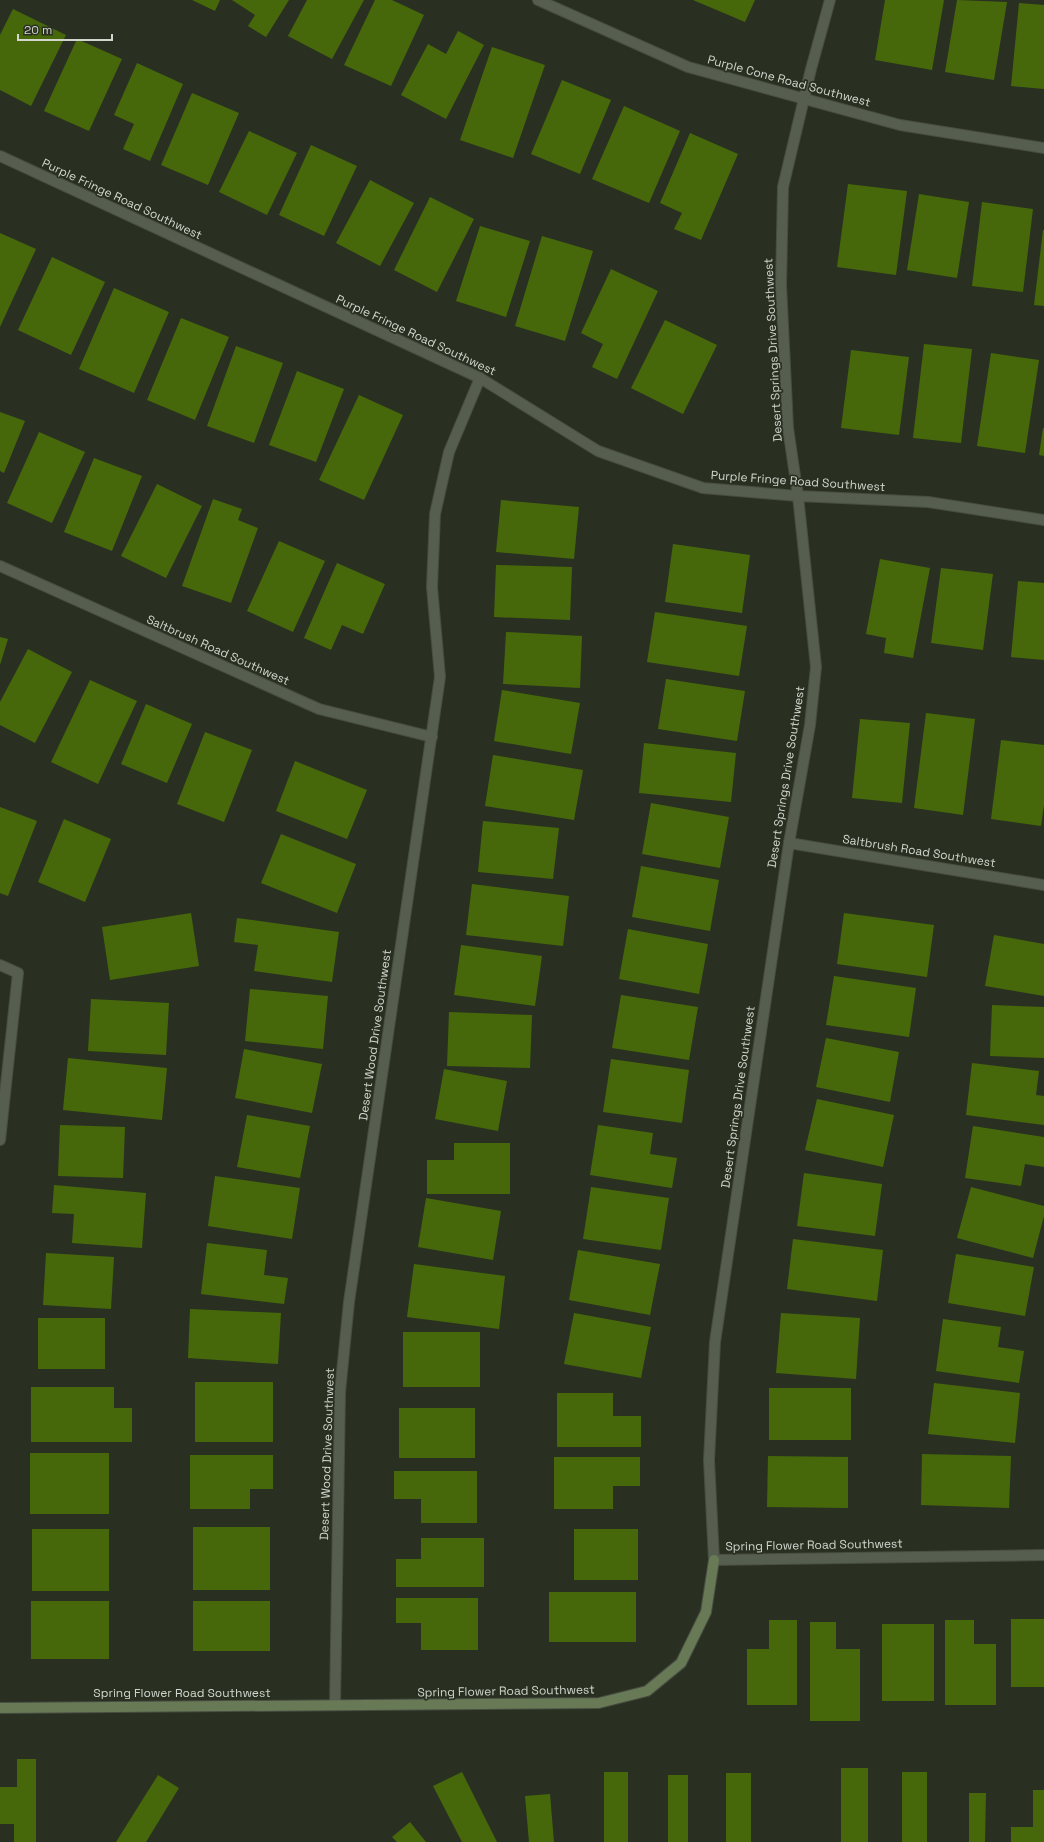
<svg xmlns="http://www.w3.org/2000/svg" width="1044" height="1842" font-family="'Space Grotesk',sans-serif">
	<style>
		.building { fill: #46680a }
		.lines { fill: none; stroke-linecap: round; stroke-linejoin: round }
		.street-casing { stroke: #484d42; stroke-width: 12 }
		.secondary-casing { stroke: #484d42; stroke-width: 12 }
		.street { stroke: #565e4f; stroke-width: 10 }
		.secondary { stroke: #687956; stroke-width: 10 }
		.labels { text-anchor: middle; dominant-baseline: central; stroke-width: 3.5; stroke-linejoin: round; paint-order: stroke }
		.street-label { font-size: 12px; fill: #d2d6ce; stroke: #293022 }
	</style>
	<rect width="100%" height="100%" fill="#293022"/>
	<g class="building">
		<path d="M192 0H220L215 11Z"/>
		<path d="M232 0H289L266 37 248 26 255 15Z"/>
		<path d="M307 0H364L332 59 288 36Z"/>
		<path d="M375 0H392L424 15 391 86 344 65Z"/>
		<path d="M693 0H755L745 22Z"/>
		<path d="M885 0H944L932 70 875 60Z"/>
		<path d="M957 0 1007 2 994 80 945 72Z"/>
		<path d="M1019 3 1044 5V89L1011 86Z"/>
		<path d="M13 9 66 35 31 106 0 90V35Z"/>
		<path d="M458 31 484 45 446 119 401 95 428 44 446 54Z"/>
		<path d="M77 39 122 59 89 131 44 111Z"/>
		<path d="M492 47 545 65 513 158 460 140Z"/>
		<path d="M137 63 183 84 150 161 123 149 134 124 114 115Z"/>
		<path d="M562 80 611 100 580 174 531 154Z"/>
		<path d="M192 93 239 113 208 185 161 165Z"/>
		<path d="M624 106 680 131 649 203 592 179Z"/>
		<path d="M249 131 297 153 267 215 219 192Z"/>
		<path d="M690 133 738 154 701 240 674 229 682 213 660 203Z"/>
		<path d="M311 145 357 166 324 236 279 215Z"/>
		<path d="M370 180 414 203 380 266 336 243Z"/>
		<path d="M848 184 907 191 896 275 837 267Z"/>
		<path d="M919 194 969 202 957 278 907 270Z"/>
		<path d="M430 197 474 219 437 292 394 270Z"/>
		<path d="M982 202 1033 209 1023 292 972 286Z"/>
		<path d="M480 226 530 241 506 317 456 301Z"/>
		<path d="M1043 230H1044V306L1034 305Z"/>
		<path d="M0 233 36 249 0 327Z"/>
		<path d="M542 236 593 251 565 341 515 326Z"/>
		<path d="M52 257 105 282 71 355 18 330Z"/>
		<path d="M611 269 658 291 617 379 592 367 603 344 581 333Z"/>
		<path d="M114 288 169 312 134 393 79 369Z"/>
		<path d="M181 318 229 337 195 420 147 400Z"/>
		<path d="M665 320 717 345 683 414 631 388Z"/>
		<path d="M924 344 972 349 961 443 913 438Z"/>
		<path d="M236 346 283 363 254 443 207 426Z"/>
		<path d="M851 350 909 357 899 435 841 428Z"/>
		<path d="M991 353 1039 360 1025 453 977 446Z"/>
		<path d="M297 371 344 389 316 462 269 445Z"/>
		<path d="M359 395 403 415 364 500 319 480Z"/>
		<path d="M0 412 25 421 4 473 0 471Z"/>
		<path d="M1043 428H1044V456L1039 455Z"/>
		<path d="M39 432 85 452 52 523 7 503Z"/>
		<path d="M94 458 142 476 112 551 64 532Z"/>
		<path d="M157 484 202 506 166 578 121 556Z"/>
		<path d="M213 499 242 509 238 520 258 528 231 603 182 586Z"/>
		<path d="M501 500 579 507 574 559 496 552Z"/>
		<path d="M279 541 325 561 293 632 247 611Z"/>
		<path d="M673 544 750 555 742 613 665 602Z"/>
		<path d="M880 559 930 568 913 658 884 653 886 638 866 634Z"/>
		<path d="M337 563 385 584 363 634 342 625 331 650 304 638Z"/>
		<path d="M496 565 572 567 570 620 494 617Z"/>
		<path d="M941 568 993 574 983 650 931 643Z"/>
		<path d="M1018 581 1044 583V660L1011 657Z"/>
		<path d="M655 612 747 626 739 676 647 662Z"/>
		<path d="M506 632 582 636 580 688 503 684Z"/>
		<path d="M0 637 8 639 0 665Z"/>
		<path d="M28 649 72 672 35 743 0 725V702Z"/>
		<path d="M666 679 745 691 737 741 658 729Z"/>
		<path d="M90 680 137 701 98 784 51 762Z"/>
		<path d="M502 690 580 703 571 754 494 741Z"/>
		<path d="M146 704 192 724 167 783 121 764Z"/>
		<path d="M926 713 975 719 963 815 914 808Z"/>
		<path d="M860 719 910 723 902 803 852 798Z"/>
		<path d="M205 732 252 750 224 822 177 804Z"/>
		<path d="M1001 740 1044 745V805L1041 826 991 819Z"/>
		<path d="M644 743 736 753 731 802 639 793Z"/>
		<path d="M493 755 583 770 574 820 485 806Z"/>
		<path d="M295 761 367 790 347 839 276 811Z"/>
		<path d="M651 803 729 817 720 868 642 854Z"/>
		<path d="M0 807 37 821 8 896 0 893Z"/>
		<path d="M64 819 111 839 85 902 38 882Z"/>
		<path d="M483 821 559 828 553 879 478 872Z"/>
		<path d="M281 834 356 864 337 913 261 883Z"/>
		<path d="M641 866 719 880 710 931 632 917Z"/>
		<path d="M472 884 569 896 563 946 466 935Z"/>
		<path d="M191 913 199 966 110 980 102 927Z"/>
		<path d="M844 913 934 925 927 977 837 964Z"/>
		<path d="M237 918 339 932 332 982 254 971 258 945 234 942Z"/>
		<path d="M628 929 708 944 699 994 619 979Z"/>
		<path d="M994 935 1044 944V996L985 986Z"/>
		<path d="M461 945 542 956 535 1006 454 995Z"/>
		<path d="M834 976 916 988 909 1037 826 1025Z"/>
		<path d="M250 989 328 996 323 1049 245 1041Z"/>
		<path d="M621 995 698 1007 689 1060 612 1048Z"/>
		<path d="M91 999 169 1003 166 1055 88 1051Z"/>
		<path d="M992 1005 1044 1007V1058L990 1056Z"/>
		<path d="M449 1012 532 1015 530 1068 447 1066Z"/>
		<path d="M826 1038 899 1052 890 1102 816 1087Z"/>
		<path d="M244 1049 322 1064 312 1113 235 1098Z"/>
		<path d="M68 1058 167 1068 162 1120 63 1110Z"/>
		<path d="M611 1059 689 1070 682 1123 603 1112Z"/>
		<path d="M972 1063 1039 1071 1036 1095 1044 1096V1125L966 1115Z"/>
		<path d="M444 1069 507 1081 498 1131 435 1119Z"/>
		<path d="M817 1099 894 1115 883 1167 805 1150Z"/>
		<path d="M247 1115 310 1126 300 1178 237 1167Z"/>
		<path d="M60 1125 125 1127 123 1178 58 1176Z"/>
		<path d="M598 1125 653 1133 650 1154 677 1158 672 1188 590 1175Z"/>
		<path d="M973 1126 1044 1137V1167L1025 1164 1021 1186 965 1178Z"/>
		<path d="M454 1143H510V1194H427V1160H454Z"/>
		<path d="M804 1173 882 1184 875 1236 797 1226Z"/>
		<path d="M215 1176 300 1188 292 1239 208 1226Z"/>
		<path d="M54 1185 146 1193 142 1248 72 1243 74 1214 52 1213Z"/>
		<path d="M591 1187 669 1198 661 1250 583 1239Z"/>
		<path d="M971 1187 1044 1206V1216L1033 1258 957 1238Z"/>
		<path d="M426 1198 501 1211 493 1260 418 1247Z"/>
		<path d="M793 1239 883 1250 877 1301 787 1289Z"/>
		<path d="M207 1243 267 1250 264 1275 288 1278 284 1304 201 1294Z"/>
		<path d="M578 1250 660 1264 650 1315 569 1300Z"/>
		<path d="M46 1253 114 1257 111 1309 43 1305Z"/>
		<path d="M956 1254 1034 1267 1025 1316 948 1303Z"/>
		<path d="M414 1264 505 1276 499 1329 407 1317Z"/>
		<path d="M190 1309 281 1313 278 1364 188 1358Z"/>
		<path d="M574 1313 651 1327 641 1378 564 1364Z"/>
		<path d="M781 1313 860 1318 856 1379 776 1373Z"/>
		<rect x="38" y="1318" width="67" height="51"/>
		<path d="M943 1319 1001 1327 998 1347 1024 1351 1019 1383 936 1371Z"/>
		<rect x="403" y="1332" width="77" height="55"/>
		<rect x="195" y="1382" width="78" height="60"/>
		<path d="M934 1383 1020 1393 1015 1443 928 1434Z"/>
		<path d="M31 1387H114V1408H132V1442H31Z"/>
		<rect x="769" y="1388" width="82" height="52"/>
		<path d="M557 1393H613V1416H641V1447H557Z"/>
		<rect x="399" y="1408" width="76" height="50"/>
		<rect x="30" y="1453" width="79" height="61"/>
		<path d="M922 1454 1011 1456 1009 1508 921 1505Z"/>
		<path d="M190 1455H273V1489H250V1509H190Z"/>
		<path d="M768 1456 848 1457V1508L767 1507Z"/>
		<path d="M554 1457H640V1486H613V1509H554Z"/>
		<path d="M394 1471H477V1523H421V1499H394Z"/>
		<rect x="193" y="1527" width="77" height="63"/>
		<rect x="32" y="1529" width="77" height="62"/>
		<rect x="574" y="1529" width="64" height="51"/>
		<path d="M421 1538H484V1587H396V1559H421Z"/>
		<rect x="549" y="1592" width="87" height="50"/>
		<path d="M396 1598H478V1650H421V1623H396Z"/>
		<rect x="31" y="1601" width="78" height="58"/>
		<rect x="193" y="1601" width="77" height="50"/>
		<rect x="1011" y="1619" width="33" height="68"/>
		<path d="M769 1620H797V1705H747V1649H769Z"/>
		<path d="M945 1620H974V1644H996V1705H945Z"/>
		<path d="M810 1622H836V1649H860V1721H810Z"/>
		<rect x="882" y="1624" width="52" height="77"/>
		<path d="M17 1759H36V1842H14V1824H0V1787H17Z"/>
		<rect x="841" y="1768" width="27" height="74"/>
		<path d="M462 1772 497 1842H462L433 1786Z"/>
		<rect x="604" y="1772" width="24" height="70"/>
		<rect x="902" y="1772" width="25" height="70"/>
		<rect x="726" y="1773" width="25" height="69"/>
		<path d="M158 1775 179 1788 146 1842H116Z"/>
		<rect x="668" y="1775" width="20" height="67"/>
		<path d="M1033 1790H1044V1842H1011V1827H1033Z"/>
		<path d="M969 1793H986L985 1842H969Z"/>
		<path d="M550 1794 554 1842H529L525 1796Z"/>
		<path d="M410 1822 426 1842H397L392 1837Z"/>
	</g>
	<g class="lines">
		<defs>
			<g id="street">
				<path d="M538 0 688 67 900 125 1044 148"/>
				<path d="M830 0 811 69 783 187 781 285 788 428 798 496 816 667 810 725 789 843 715 1342 709 1460 714 1560 1044 1555"/>
				<path d="M0 156 480 378 598 451 703 488 798 496 928 502 1044 520"/>
				<path d="M0 566 319 709 432 737"/>
				<path d="M789 843 1044 885"/>
				<path d="M0 965 18 973 0 1140"/>
				<path d="M335 1705 340 1392 349 1302 440 677 432 587 435 514 449 452 480 378"/>
			</g>
			<path id="secondary" d="M0 1708 599 1703 647 1691 681 1663 706 1612 714 1560"/>
		</defs>
		<use href="#street" class="street-casing"/>
		<use href="#secondary" class="secondary-casing"/>
		<use href="#street" class="street"/>
		<use href="#secondary" class="secondary"/>
	</g>
	<g class="labels">
		<g class="street-label">
			<text transform="translate(789 81) rotate(15)">Purple Cone Road Southwest</text>
			<text transform="translate(122 199) rotate(25)">Purple Fringe Road Southwest</text>
			<text transform="translate(416 335) rotate(25)">Purple Fringe Road Southwest</text>
			<text transform="translate(773 350) rotate(-93)">Desert Springs Drive Southwest</text>
			<text transform="translate(798 481) rotate(4)">Purple Fringe Road Southwest</text>
			<text transform="translate(218 650) rotate(24)">Saltbrush Road Southwest</text>
			<text transform="translate(786 777) rotate(-81)">Desert Springs Drive Southwest</text>
			<text transform="translate(919 851) rotate(9)">Saltbrush Road Southwest</text>
			<text transform="translate(375 1035) rotate(-82)">Desert Wood Drive Southwest</text>
			<text transform="translate(738 1097) rotate(-82)">Desert Springs Drive Southwest</text>
			<text transform="translate(327 1454) rotate(-88)">Desert Wood Drive Southwest</text>
			<text transform="translate(814 1545) rotate(-1)">Spring Flower Road Southwest</text>
			<text transform="translate(506 1691) rotate(-1)">Spring Flower Road Southwest</text>
			<text x="182" y="1693">Spring Flower Road Southwest</text>
		</g>
	</g>
	<path d="M18 34v6h94v-6" fill="none" stroke="#d2d6ce" stroke-width="2"/>
	<text x="24" y="34" font-size="12" fill="#d2d6ce" stroke="#293022" stroke-width="3" paint-order="stroke">20 m</text>
</svg>
